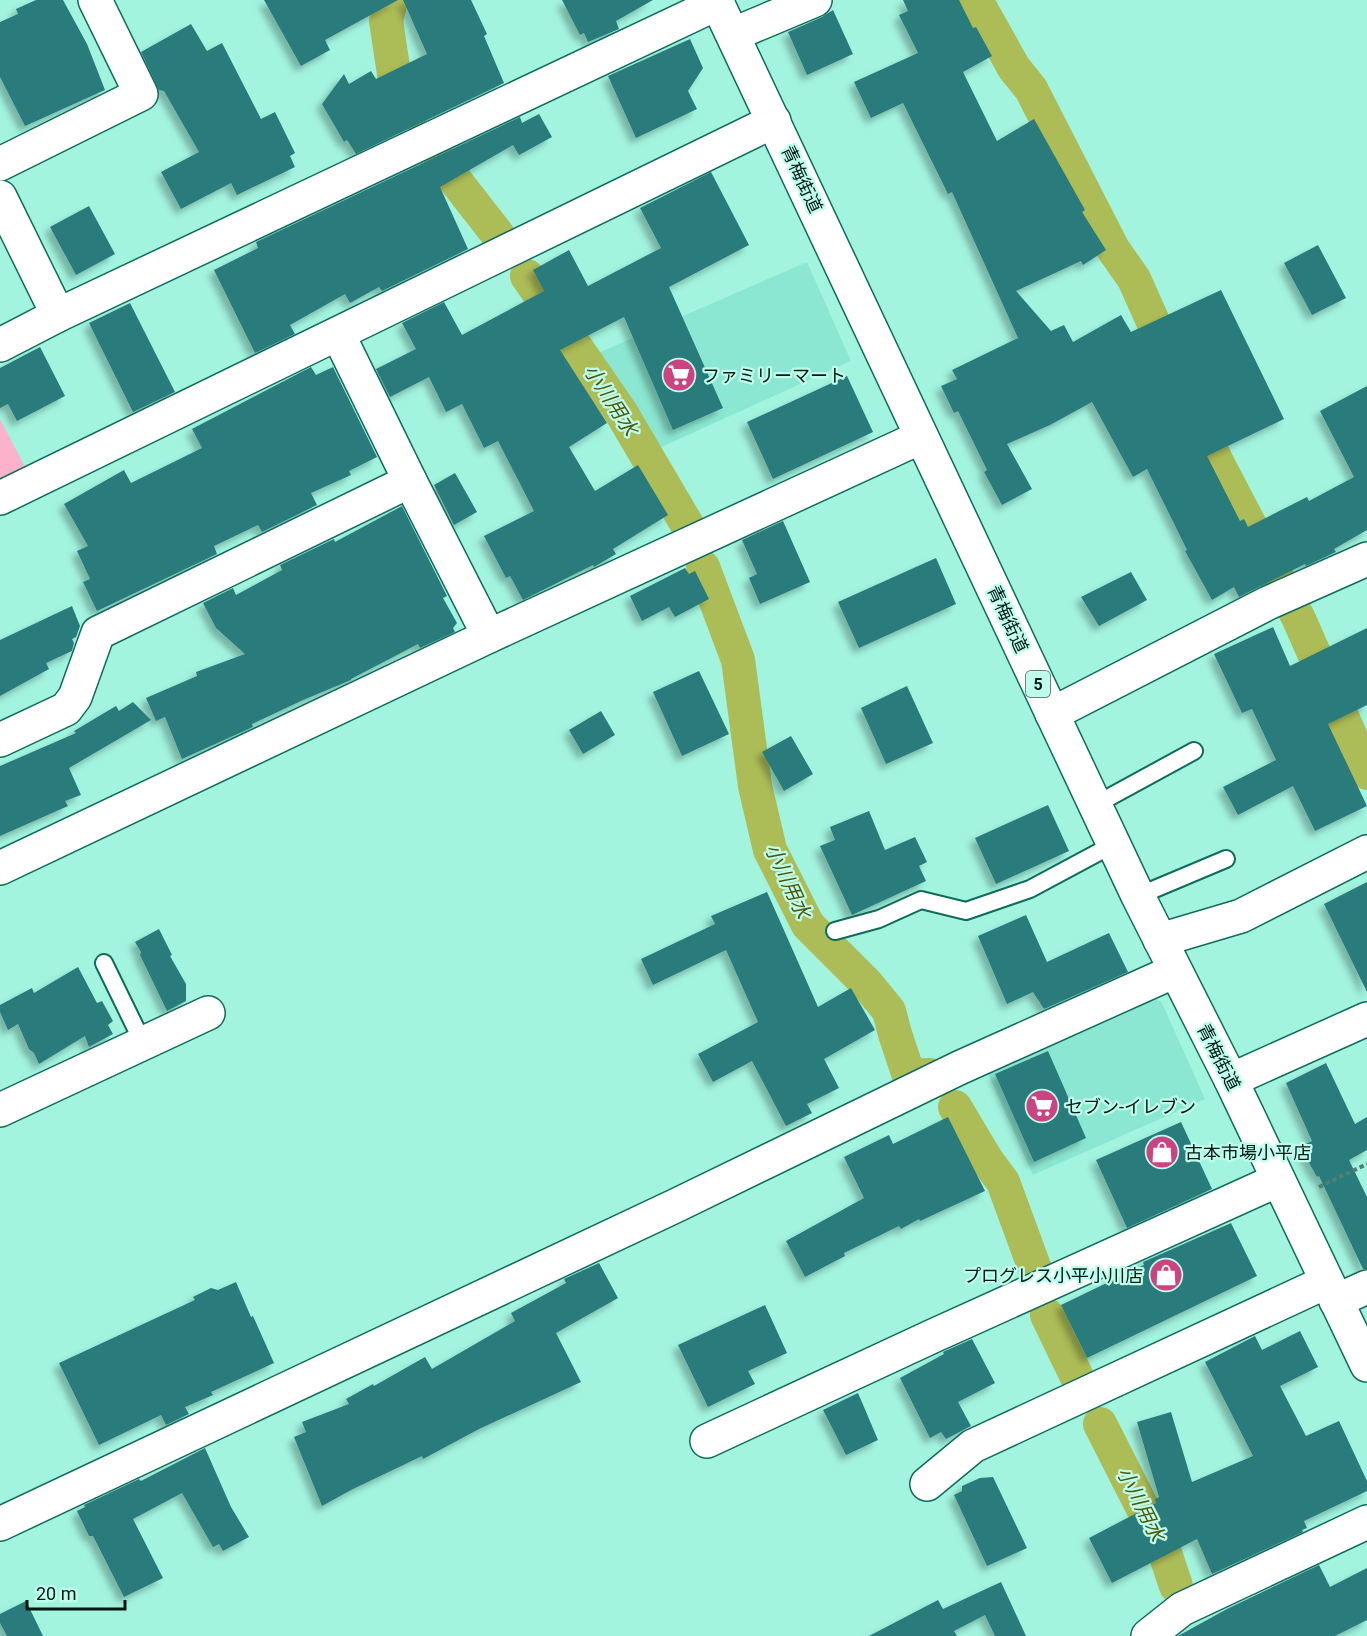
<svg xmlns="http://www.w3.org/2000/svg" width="1367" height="1636" font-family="Roboto,'Noto Sans JP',sans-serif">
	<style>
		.built { fill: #8be7d1 }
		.green { fill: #fcb2cb }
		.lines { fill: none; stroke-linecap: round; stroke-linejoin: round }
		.canal { stroke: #acbc56; stroke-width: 34 }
		.building { fill: #297b7c; filter: url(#shadow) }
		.service-casing { stroke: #0f6c5c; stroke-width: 20 }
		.minor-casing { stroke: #0f6c5c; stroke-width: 36 }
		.primary-casing { stroke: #0f6c5c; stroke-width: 36 }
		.path { stroke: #4e8174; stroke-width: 4; stroke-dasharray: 4.5 3; stroke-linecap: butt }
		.service { stroke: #fff; stroke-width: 16 }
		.minor { stroke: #fff; stroke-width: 33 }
		.primary { stroke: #fff; stroke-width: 33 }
		.labels { text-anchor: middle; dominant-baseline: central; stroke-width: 4.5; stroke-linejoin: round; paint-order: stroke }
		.shield { fill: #befeed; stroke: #395c54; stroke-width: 1.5 }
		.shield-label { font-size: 16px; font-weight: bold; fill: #001712 }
		.street-label { font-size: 18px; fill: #001712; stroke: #befeed }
		.poi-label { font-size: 18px; fill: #001712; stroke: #befeed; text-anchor: start }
		.water-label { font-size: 20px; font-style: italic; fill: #4e570a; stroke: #befeed }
	</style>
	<defs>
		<filter id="shadow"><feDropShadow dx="-5.5" dy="5.5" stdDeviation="3" flood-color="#0004"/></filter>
	</defs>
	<rect width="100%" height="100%" fill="#a2f4df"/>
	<g class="built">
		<path d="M807 262 851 361 657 449 596 354Z"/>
		<path d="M1146 998 1161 1001 1205 1099 1033 1175 986 1069Z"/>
	</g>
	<path class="green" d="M0 419 26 469 0 482Z"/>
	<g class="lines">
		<g class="canal">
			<path d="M391 0 386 21 396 87 411 112"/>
			<path d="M976 0 1014 68 1031 89 1113 249 1134 279 1172 364"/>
			<path d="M441 162 498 235"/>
			<path d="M527 276 622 414 689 528"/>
			<path d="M1193 410 1217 462 1298 617 1367 773"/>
			<path d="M703 567 738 660 755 786 770 850 808 925 867 984 889 1011 895 1034 909 1076 930 1075"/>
			<path d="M955 1107 986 1159 1003 1182 1035 1269"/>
			<path d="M1047 1315 1076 1375"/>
			<path d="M1100 1424 1164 1550 1176 1586"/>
		</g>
	</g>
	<g class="building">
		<path d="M36 0H63L87 44 105 90 25 126 0 77V22L18 14 16 9Z"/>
		<path d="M264 0H398L325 40 330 50 301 66Z"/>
		<path d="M403 0H471L487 34 484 36 504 83 356 154 347 140 344 142 322 104 344 74 349 84 371 71 376 79 427 54Z"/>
		<path d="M562 0H653L616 21 619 29 588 42 584 33 580 35Z"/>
		<path d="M903 0H959L973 28 976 27 992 56 963 72 997 141 1034 119 1085 210 1082 212 1106 250 1083 265 1081 261 1016 291 1051 331 1064 325 1073 342 1121 315 1131 332 1221 290 1284 419 1207 456 1240 521 1244 519 1248 527 1307 497 1309 501 1354 477 1320 411 1367 386V530L1334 549 1336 552 1306 566 1305 564 1239 597 1234 587 1212 600 1185 551 1187 550 1147 469 1133 477 1092 402 1050 425 1007 444 1032 489 1002 505 984 472 987 470 958 411 954 413 941 386 957 379 952 370 1018 338 952 192 948 194 903 103 871 118 854 82 918 53 899 15 908 11Z"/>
		<path d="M833 10 853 54 807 75 788 32 822 17Z"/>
		<path d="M191 24 207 51 222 43 261 119 275 112 295 153 290 156 295 167 237 195 231 183 181 209 161 172 199 152 164 91 159 90 141 52Z"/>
		<path d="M690 39 703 68 688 91 697 109 636 138 608 76Z"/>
		<path d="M539 114 552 137 519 155 513 145 440 187 468 249 382 291 379 287 350 303 345 294 290 325 295 334 255 353 214 270 258 248 256 242 520 117 522 123Z"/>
		<path d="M711 172 749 245 669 287 723 408 673 430 624 317 560 350 607 423 569 447 595 491 638 465 668 515 613 549 616 554 594 567 593 565 523 600 510 576 506 578 484 536 534 511 498 441 484 448 462 404 446 412 429 377 390 397 376 369 416 349 402 323 444 302 462 335 544 291 533 270 569 250 588 286 661 248 640 208Z"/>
		<path d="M89 206 115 254 76 275 50 227Z"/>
		<path d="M1318 245 1346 298 1312 315 1284 263Z"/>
		<path d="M130 303 175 392 133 412 89 323Z"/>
		<path d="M40 347 65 396 17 421 8 404 0 408V368Z"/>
		<path d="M311 367 316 375 333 367 377 457 349 471 351 475 311 493 317 505 262 532 258 525 214 546 217 554 97 611 83 582 90 579 77 551 88 546 64 504 124 470 131 483 202 448 192 429Z"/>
		<path d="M847 376 873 432 773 479 747 422Z"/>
		<path d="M455 473 477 512 454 525 434 485Z"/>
		<path d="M402 506 447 596 443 598 457 623 453 628 455 632 420 648 418 644 351 679V680L303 700 252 724 253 727 182 759 165 717 156 721 146 698 197 676 196 672 245 654 216 628 203 603 233 588 236 595 282 570 280 565 334 539 335 542Z"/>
		<path d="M783 521 810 582 760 604 749 578 757 574 742 540Z"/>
		<path d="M936 558 956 604 859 648 838 602Z"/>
		<path d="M685 568 689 574 695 571 709 599 675 617 669 607 642 621 630 596Z"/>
		<path d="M1131 572 1147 600 1099 626 1081 597Z"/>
		<path d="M72 606 80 626 76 637 72 639 74 643 72 651 46 663 49 669 0 696V640Z"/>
		<path d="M1273 627 1290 666 1367 628V705L1328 724 1367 806 1315 831 1293 786 1238 815 1223 787 1276 760 1252 709 1242 713 1214 654Z"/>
		<path d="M699 671 729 734 682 756 653 692Z"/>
		<path d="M907 686 933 743 886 764 861 708Z"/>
		<path d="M133 702 151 720 69 768 81 795 65 801 68 806 0 836V766L76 733 74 731 116 706 119 711Z"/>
		<path d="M601 711 615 735 583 754 569 730Z"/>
		<path d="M791 736 813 774 784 791 762 752Z"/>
		<path d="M1048 805 1069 851 996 884 975 838Z"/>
		<path d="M869 811 885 850 915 837 927 862 919 866 926 881 852 915 820 846 835 840 830 827Z"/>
		<path d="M1367 882V992L1324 904Z"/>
		<path d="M767 892 818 1007 851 988 875 1030 824 1059 839 1088 807 1104 812 1113 786 1126 752 1061 713 1082 698 1054 758 1022 726 950 653 985 641 959 715 924 711 916Z"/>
		<path d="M1026 915 1047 962 1109 933 1128 972 1044 1009 1033 992 1007 1004 978 936Z"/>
		<path d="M159 929 172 955 170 956 186 984V1001L167 1011 140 955 141 952 135 942Z"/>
		<path d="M78 967 97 1003 102 1001 113 1021 108 1025 113 1034 89 1047 85 1036 39 1064 34 1053 29 1049 18 1024 8 1030 0 1012V1005L32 988 34 993Z"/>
		<path d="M1048 1051 1086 1138 1034 1162 995 1074Z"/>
		<path d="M1326 1063 1355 1124 1367 1117V1150L1349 1160 1367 1197V1269H1363L1319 1176 1317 1177 1300 1147 1312 1141 1286 1083Z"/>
		<path d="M948 1117 985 1191 920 1221 919 1219 901 1229 899 1226 844 1253 845 1256 805 1277 786 1241 864 1198 844 1157 889 1135 893 1144Z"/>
		<path d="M1181 1122 1212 1189 1127 1228 1096 1160Z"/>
		<path d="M1231 1223 1257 1276 1087 1358 1061 1305 1144 1265 1143 1262Z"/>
		<path d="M599 1263 618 1298 556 1333 581 1382 479 1429 423 1459 422 1456 351 1490 322 1506 294 1437 306 1432 302 1422 349 1404 346 1399 373 1384 374 1386 425 1357 432 1369 515 1321 511 1313 566 1283 564 1279Z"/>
		<path d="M236 1282 251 1317 253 1316 274 1363 211 1392 213 1395 185 1407 189 1414 166 1425 161 1415 99 1445 59 1363 195 1300 193 1297 211 1288 218 1290Z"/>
		<path d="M765 1305 787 1353 748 1371 755 1384 708 1407 678 1345Z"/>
		<path d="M1300 1331 1318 1367 1280 1386 1306 1436 1339 1421 1367 1481V1491L1304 1521 1307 1528 1302 1530 1303 1532 1212 1574 1197 1539 1112 1583 1089 1538 1156 1503 1155 1499 1159 1497 1137 1422 1171 1412 1192 1482 1253 1456 1205 1362 1255 1336 1262 1350Z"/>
		<path d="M972 1339 995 1383 958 1402 971 1426 946 1439 941 1432 930 1438 900 1378 944 1354 943 1352Z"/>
		<path d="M858 1393 878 1440 846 1455 823 1410Z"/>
		<path d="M205 1448 231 1507 249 1537 223 1551 219 1544 213 1547 182 1493 133 1519 163 1578 124 1597 93 1536H89L77 1511 85 1507 84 1505 139 1479 141 1481Z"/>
		<path d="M993 1477 1027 1548 987 1566 954 1495 962 1491V1486L980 1478Z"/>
		<path d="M1319 1565 1330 1587 1367 1568V1620L1335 1636H1178L1227 1609Z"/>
		<path d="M1001 1582 1026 1636H995L985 1615 954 1631 957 1636H869L938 1600 943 1609Z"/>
		<path d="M26 1601 43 1636H7L0 1623V1614Z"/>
	</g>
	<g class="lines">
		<defs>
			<g id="service">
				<path d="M1095 805 1194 751"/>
				<path d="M1138 896 1226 859"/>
				<path d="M835 931 879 919 921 900 966 911 1030 889 1114 844"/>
				<path d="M104 963 143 1043"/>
			</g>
			<g id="minor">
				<path d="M734 34 815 0"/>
				<path d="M0 164 141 94 95 0"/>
				<path d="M0 197 58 315"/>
				<path d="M338 334 410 481 489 636"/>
				<path d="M0 345 58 315 718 3"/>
				<path d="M0 498 774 121"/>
				<path d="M1052 714 1268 603 1367 559"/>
				<path d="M0 740 66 709 75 697 98 633 410 481"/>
				<path d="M0 868 489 636 921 437"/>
				<path d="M1160 940 1241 916 1367 852"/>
				<path d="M1231 1080 1367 1019"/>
				<path d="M0 1110 208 1013"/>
				<path d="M1336 1301 1367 1287"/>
				<path d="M707 1441 933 1336 1278 1180"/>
				<path d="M927 1484 973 1446 1326 1282"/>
				<path d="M0 1524 675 1206 959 1068 1175 971"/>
				<path d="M1148 1636 1182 1609 1367 1522"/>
			</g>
			<path id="primary" d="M716 0 1138 896 1231 1080 1367 1365"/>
		</defs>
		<use href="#service" class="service-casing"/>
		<use href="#minor" class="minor-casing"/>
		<use href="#primary" class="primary-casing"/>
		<path class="path" d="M1319 1187 1367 1164"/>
		<use href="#service" class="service"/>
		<use href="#minor" class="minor"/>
		<use href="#primary" class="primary"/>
	</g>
	<defs>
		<symbol id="supermarket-disc" viewBox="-11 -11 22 22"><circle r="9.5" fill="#cb4380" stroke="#befeed"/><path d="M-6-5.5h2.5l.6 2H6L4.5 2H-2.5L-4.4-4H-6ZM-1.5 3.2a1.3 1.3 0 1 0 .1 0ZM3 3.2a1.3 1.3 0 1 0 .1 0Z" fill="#fff"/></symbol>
		<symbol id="shop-disc" viewBox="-11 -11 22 22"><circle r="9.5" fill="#cb4380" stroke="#befeed"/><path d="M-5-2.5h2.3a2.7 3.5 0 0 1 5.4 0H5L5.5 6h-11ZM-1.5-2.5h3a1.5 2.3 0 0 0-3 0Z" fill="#fff"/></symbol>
	</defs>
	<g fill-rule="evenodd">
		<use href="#supermarket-disc" x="660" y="356" width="38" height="38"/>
		<use href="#supermarket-disc" x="1023" y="1087" width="38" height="38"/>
		<use href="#shop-disc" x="1143" y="1133" width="38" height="38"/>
		<use href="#shop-disc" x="1147" y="1256" width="38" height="38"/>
	</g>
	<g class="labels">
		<rect class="shield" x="1026" y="671" width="24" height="26" rx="4.5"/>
		<g class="shield-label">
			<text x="1038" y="684">5</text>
		</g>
		<g class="street-label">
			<text transform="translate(802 179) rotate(65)">青梅街道</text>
			<text transform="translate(1008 619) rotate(65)">青梅街道</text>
			<text transform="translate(1219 1057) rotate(63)">青梅街道</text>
		</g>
		<g class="poi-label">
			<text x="702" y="375">ファミリーマート</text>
			<text x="1065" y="1106">セブン-イレブン</text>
			<text x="1185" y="1152">古本市場小平店</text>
			<text x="1143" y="1275" text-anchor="end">プログレス小平小川店</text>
		</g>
		<g class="water-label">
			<text transform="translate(611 400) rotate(57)">小川用水</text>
			<text transform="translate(788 881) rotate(65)">小川用水</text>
			<text transform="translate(1141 1504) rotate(63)">小川用水</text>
		</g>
	</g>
	<path d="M27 1600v9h98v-9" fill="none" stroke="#001712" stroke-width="3"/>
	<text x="36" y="1600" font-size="18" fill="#001712" stroke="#befeed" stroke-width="4.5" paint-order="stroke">20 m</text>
</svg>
